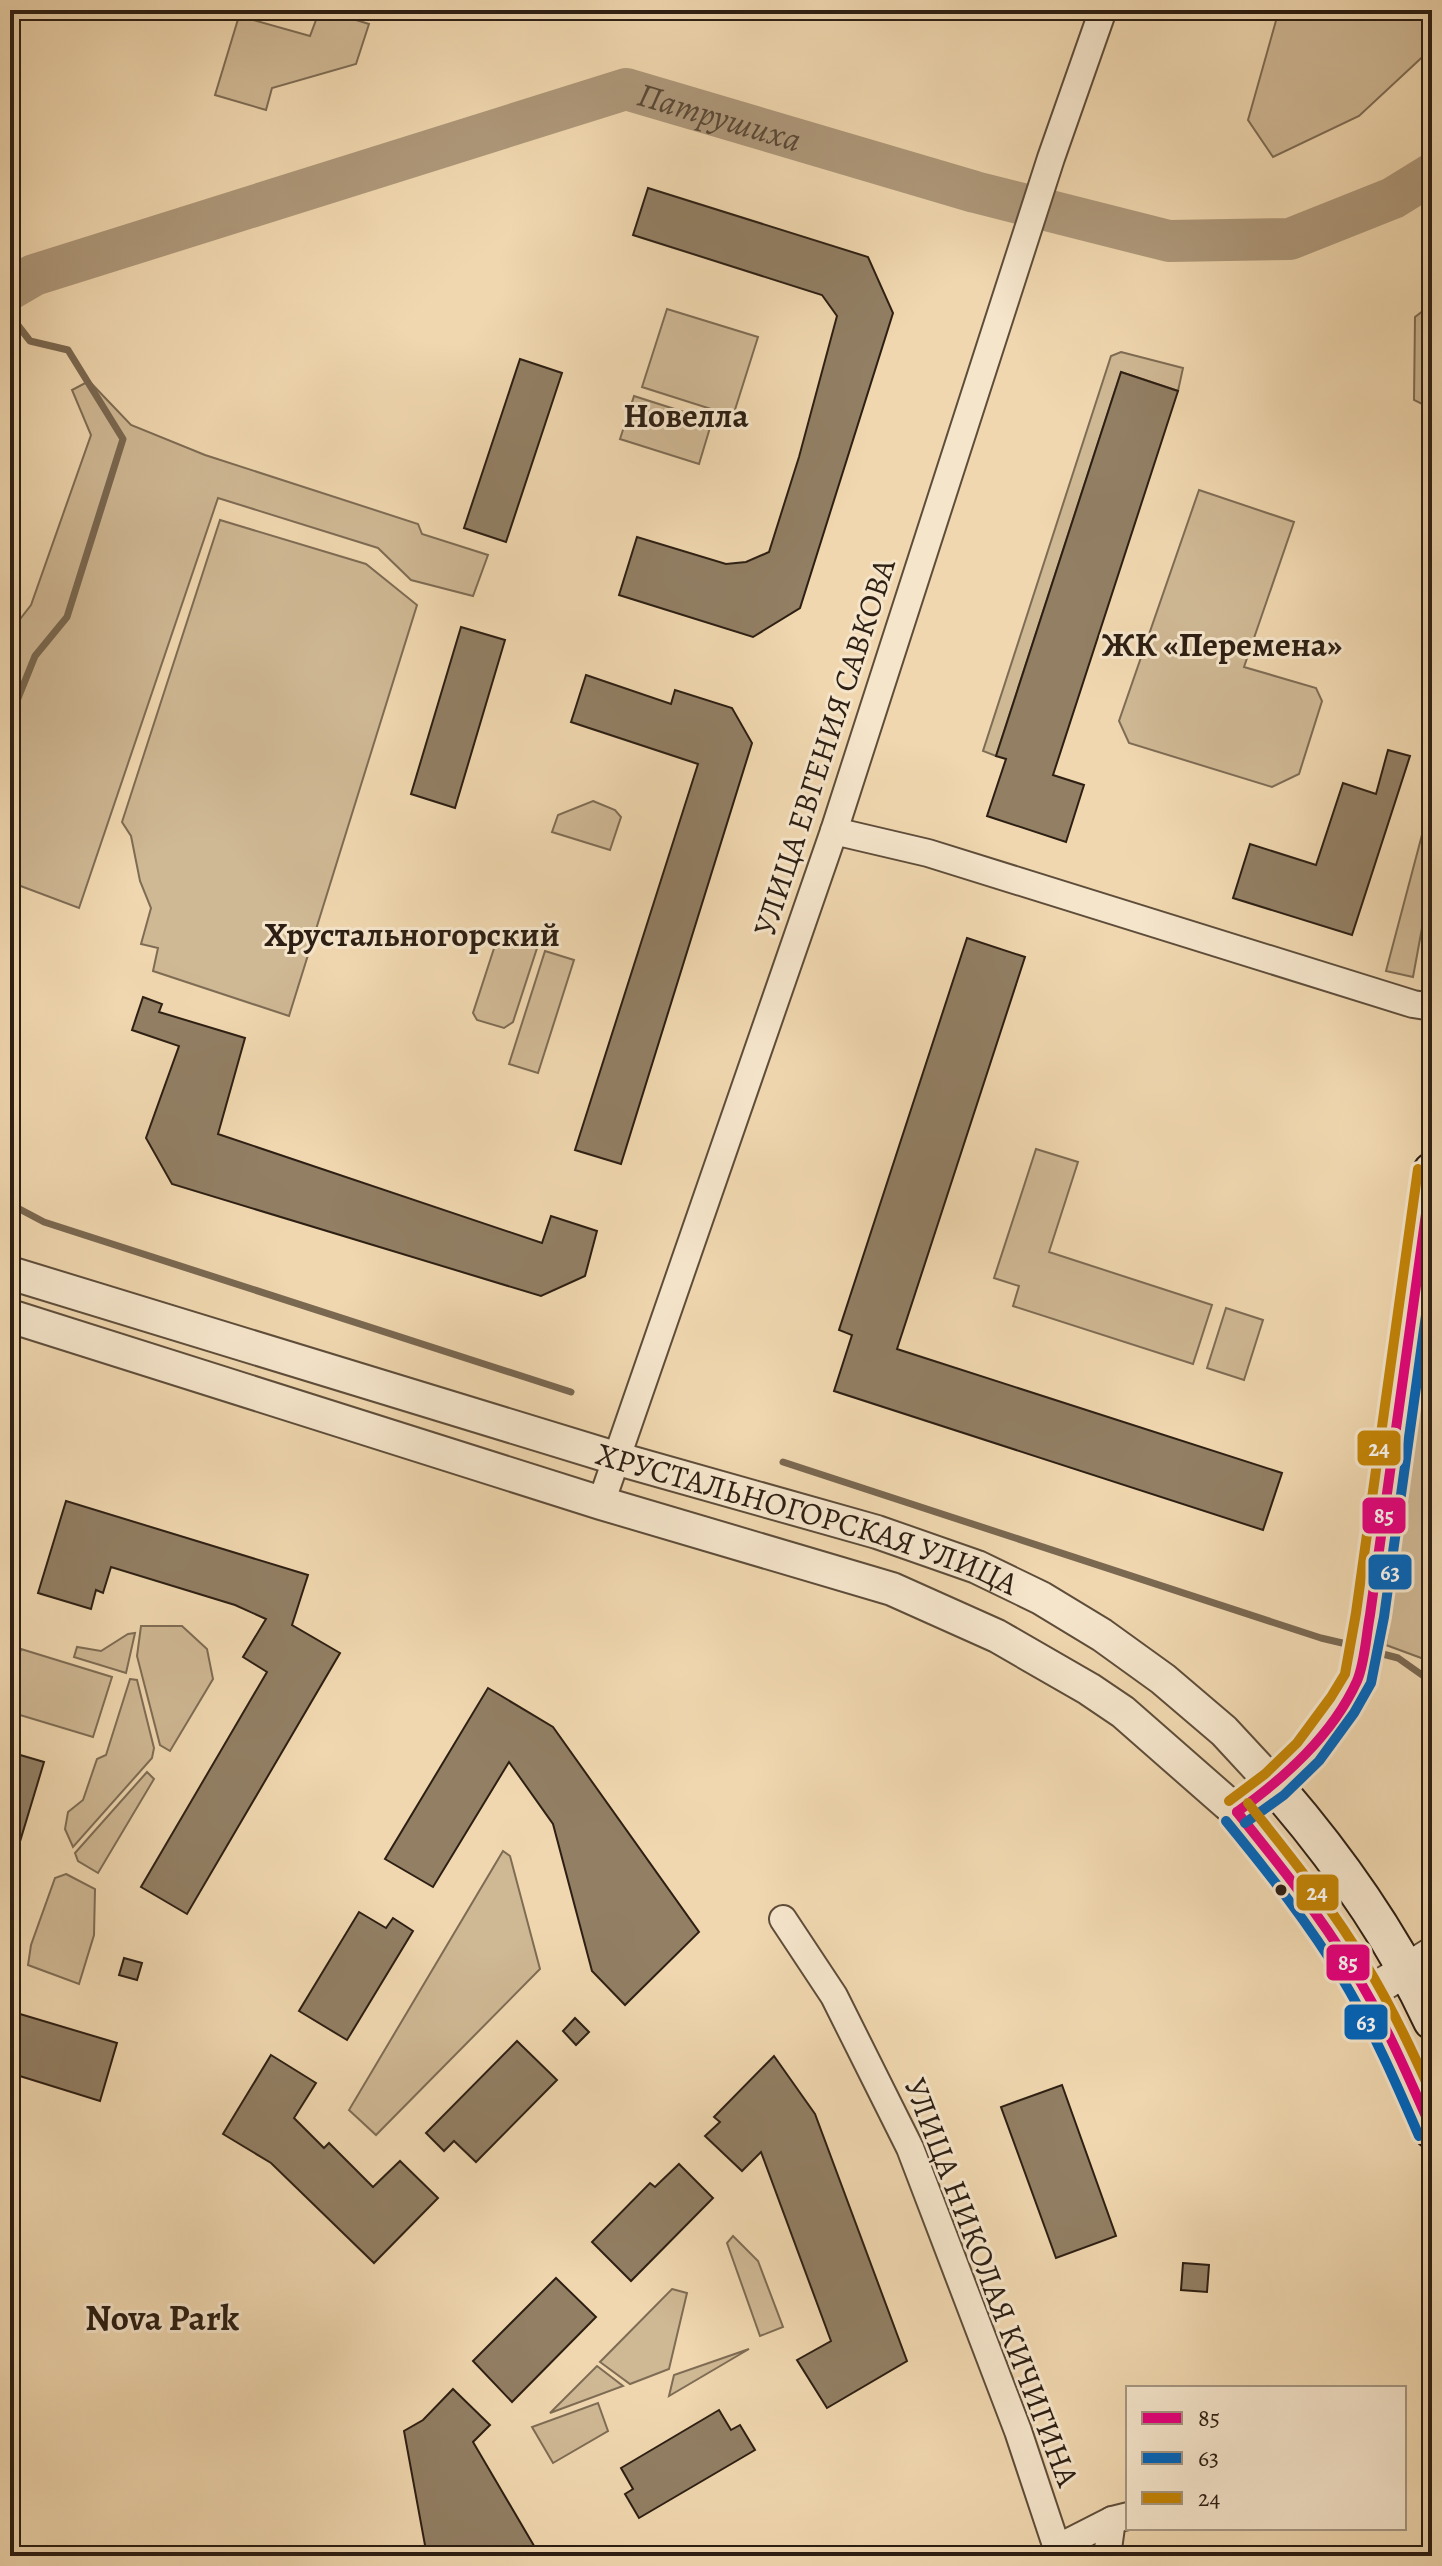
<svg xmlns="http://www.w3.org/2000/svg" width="1442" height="2566" font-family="Alegreya,serif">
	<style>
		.green { fill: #cfb894; stroke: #7e6c54; stroke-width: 2 }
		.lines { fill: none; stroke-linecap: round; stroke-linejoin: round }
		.stream { stroke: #7a6851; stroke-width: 7 }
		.river { stroke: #ae987a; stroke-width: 42 }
		.building { fill: #927f64; stroke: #2d1f13; stroke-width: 2 }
		.minor-casing { stroke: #5e4d3a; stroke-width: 30 }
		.tertiary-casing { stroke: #5e4d3a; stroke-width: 36 }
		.secondary-casing { stroke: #2d1f13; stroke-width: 40 }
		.minor { stroke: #f5e5cb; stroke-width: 26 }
		.tertiary { stroke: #f5e5cb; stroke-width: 32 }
		.secondary { stroke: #f5e5cb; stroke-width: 36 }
		.bus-1-casing { stroke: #f5e5cb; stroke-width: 16 }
		.bus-2-casing { stroke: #f5e5cb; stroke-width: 16 }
		.bus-3-casing { stroke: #f5e5cb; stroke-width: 16 }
		.bus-1 { stroke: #e5007d; stroke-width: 10 }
		.bus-2 { stroke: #0065bd; stroke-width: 10 }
		.bus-3 { stroke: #c48405; stroke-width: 10 }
		.bus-dot { fill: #2d1f13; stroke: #f5e5cb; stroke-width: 3 }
		.labels { text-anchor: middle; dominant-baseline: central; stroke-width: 6; stroke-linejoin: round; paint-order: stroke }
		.street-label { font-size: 32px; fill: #2d1f13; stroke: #f5e5cb }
		.water-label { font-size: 34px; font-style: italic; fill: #5a4937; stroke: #f5e5cb }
		.neighbourhood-label { font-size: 34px; font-weight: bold; fill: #2d1f13; stroke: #f5e5cb }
		.quarter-label { font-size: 36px; font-weight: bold; fill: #2d1f13; stroke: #f5e5cb }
		.line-badge { stroke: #f5e5cb; stroke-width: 3 }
		.badge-label { font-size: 22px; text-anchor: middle; font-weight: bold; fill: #fff }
	</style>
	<rect width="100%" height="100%" fill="#f0d7af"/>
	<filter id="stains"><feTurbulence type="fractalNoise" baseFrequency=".0025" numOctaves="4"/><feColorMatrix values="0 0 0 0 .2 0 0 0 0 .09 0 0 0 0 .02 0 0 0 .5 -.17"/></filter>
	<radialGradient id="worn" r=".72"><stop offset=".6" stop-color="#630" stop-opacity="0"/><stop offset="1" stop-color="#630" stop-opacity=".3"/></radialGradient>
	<g class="green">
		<path d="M1279 10H1432V48L1359 116 1273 157 1248 120Z"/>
		<path d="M333 13 369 24 356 64 272 88 266 110 215 95 239 16 310 36 316 20Z"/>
		<path d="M1432 304V409L1414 400 1415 317Z"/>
		<path d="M667 309 758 337 733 416 642 387Z"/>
		<path d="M1121 352 1183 368 1178 391 1121 372 996 756 983 751 1111 356Z"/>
		<path d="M89 381 131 425 205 455 418 524 422 534 488 555 473 596 411 580 378 548 218 498 79 908 10 882V632L31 605 91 435 72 390Z"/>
		<path d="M634 396 712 421 699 464 620 439Z"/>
		<path d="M1199 490 1294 522 1244 667 1316 688 1322 701 1299 774 1272 787 1129 743 1119 721Z"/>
		<path d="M220 520 366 564 417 605 289 1016 153 971 158 948 141 944 151 908 140 881 131 836 122 822Z"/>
		<path d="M1432 797V927L1422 928 1413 977 1386 971Z"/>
		<path d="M593 801 615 810 621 817 610 850 552 832 558 815Z"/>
		<path d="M507 930 534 938 538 945 513 1022 504 1028 477 1020 473 1013 499 933Z"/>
		<path d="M545 951 574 960 538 1073 509 1064Z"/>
		<path d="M1036 1149 1078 1162 1049 1252 1212 1305 1193 1364 1013 1306 1019 1286 994 1278Z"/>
		<path d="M1432 1285V1574L1428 1600 1432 1601V1662L1386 1645 1390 1618 1386 1610Z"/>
		<path d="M1226 1308 1263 1320 1244 1380 1207 1368Z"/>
		<path d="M141 1626H182L207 1649 213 1679 170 1751 160 1745 137 1656Z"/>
		<path d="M135 1633 126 1673 74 1657 77 1647 101 1651 128 1634Z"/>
		<path d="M21 1649 112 1677 93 1737 10 1712V1685Z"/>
		<path d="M130 1679 137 1680 154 1748 152 1758 73 1847 65 1829 68 1812 83 1800 97 1759 106 1755Z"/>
		<path d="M147 1772 154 1779 98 1873 78 1861 75 1853Z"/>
		<path d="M503 1851 510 1856 540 1969 376 2135 349 2110Z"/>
		<path d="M66 1874 95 1889 94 1935 79 1984 28 1965 31 1945 55 1878Z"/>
		<path d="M733 2236 758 2261 783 2327 760 2336 727 2243Z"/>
		<path d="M672 2289 687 2293 669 2369 630 2384 600 2362Z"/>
		<path d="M749 2349 669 2396 674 2375Z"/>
		<path d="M597 2366 623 2386 550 2413Z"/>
		<path d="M598 2403 608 2431 553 2463 532 2427Z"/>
	</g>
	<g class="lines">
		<g class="stream">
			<path d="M10 315 30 341 68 350 123 439 67 617 35 656 10 718"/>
			<path d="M10 1204 44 1222 571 1392"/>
			<path d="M783 1462 1321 1638 1355 1646"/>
			<path d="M1375 1652 1398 1658 1432 1682"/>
		</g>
		<path class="river" id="s1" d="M10 289 34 275 626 89 975 192 1169 241 1290 239 1393 198 1432 174"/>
	</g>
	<g class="building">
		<path d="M648 188 868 257 893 313 800 608 753 637 619 595 637 537 726 564 746 562 769 552 799 457 837 316 822 295 633 235Z"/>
		<path d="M520 359 562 373 506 542 464 528Z"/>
		<path d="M1121 372 1178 391 1053 775 1084 785 1066 842 987 816 1006 759 996 756Z"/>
		<path d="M461 627 505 640 455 808 411 794Z"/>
		<path d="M586 675 671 704 675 690 732 708 752 743 621 1164 575 1150 698 764 571 722Z"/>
		<path d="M1388 750 1410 756 1352 935 1233 898 1250 844 1316 865 1343 783 1376 794Z"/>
		<path d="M967 938 1025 957 897 1349 1282 1473 1263 1530 834 1391 852 1335 839 1330Z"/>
		<path d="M143 997 162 1004 159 1012 245 1038 218 1134 542 1243 551 1216 597 1231 585 1276 541 1296 172 1184 146 1138 179 1046 132 1030Z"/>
		<path d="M66 1501 308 1575 292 1625 340 1653 187 1914 141 1887 267 1672 243 1657 266 1619 235 1605 111 1567 103 1593 96 1590 91 1609 38 1593Z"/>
		<path d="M488 1688 553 1727 699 1932 625 2005 592 1971 553 1824 509 1762 433 1887 385 1859Z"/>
		<path d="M10 1752 44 1762 15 1858H10Z"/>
		<path d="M359 1912 386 1928 393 1918 413 1931 347 2040 299 2011Z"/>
		<path d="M124 1958 142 1963 137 1980 119 1975Z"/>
		<path d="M10 2011 117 2043 100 2101 10 2073Z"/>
		<path d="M575 2018 589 2032 576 2045 563 2031Z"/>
		<path d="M517 2041 557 2080 476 2162 454 2141 444 2151 426 2133Z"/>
		<path d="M271 2055 316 2083 294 2118 324 2148 329 2143 373 2187 400 2161 438 2198 374 2263 271 2163 223 2134Z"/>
		<path d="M774 2056 815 2114 907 2361 827 2408 797 2360 831 2341 761 2152 742 2171 705 2136 720 2122 714 2117Z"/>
		<path d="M1062 2085 1116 2236 1056 2258 1001 2107Z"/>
		<path d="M679 2164 713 2198 631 2281 592 2242 650 2183 655 2187Z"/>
		<path d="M1183 2263 1209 2265 1207 2292 1181 2290Z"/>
		<path d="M556 2278 596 2317 512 2402 473 2361Z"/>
		<path d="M453 2389 490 2425 473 2442 540 2556H427L404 2431 423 2420Z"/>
		<path d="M719 2410 731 2430 740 2425 755 2450 639 2518 625 2494 633 2489 621 2468Z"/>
	</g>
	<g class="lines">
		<defs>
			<g id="minor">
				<path d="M834 831 928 853 1413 1004 1432 1007"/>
				<path d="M601 1503 834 831 1051 158 1103 10"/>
				<path d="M783 1919 834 1996 910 2148 1018 2431 1057 2548 1112 2520 1128 2516"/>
				<path d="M1107 2556 1112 2520"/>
			</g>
			<g id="tertiary">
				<path id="s2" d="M10 1273 615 1458 877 1532 977 1567 1041 1598 1102 1635 1163 1679 1224 1731 1274 1785"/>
				<path d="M10 1316 601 1503 892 1589 997 1636 1089 1689 1123 1712 1237 1812"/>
				<path d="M1367 1994 1432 1954"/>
			</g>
			<g id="secondary">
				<path d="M1432 1171 1370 1615 1358 1679 1343 1705 1308 1752 1274 1785 1237 1812C1284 1870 1333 1931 1369 1997 1393 2040 1412 2085 1432 2130"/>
				<path d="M1274 1785C1335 1855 1393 1937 1432 2021"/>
			</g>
		</defs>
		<use href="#minor" class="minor-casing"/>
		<use href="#tertiary" class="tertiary-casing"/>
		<use href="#secondary" class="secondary-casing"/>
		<use href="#minor" class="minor"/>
		<use href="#tertiary" class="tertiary"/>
		<use href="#secondary" class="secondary"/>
		<defs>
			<g id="bus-1">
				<path d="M1237 1812C1284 1778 1332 1736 1357 1681 1365 1662 1366 1636 1370 1615L1432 1171"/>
				<path d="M1237 1812C1278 1863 1319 1914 1353 1970 1385 2021 1408 2076 1432 2130"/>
			</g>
			<g id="bus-2">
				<path d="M1226 1821C1268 1872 1309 1924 1343 1980 1373 2030 1396 2083 1419 2136"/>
				<path d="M1245 1823 1284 1795 1319 1761 1354 1713 1371 1683 1384 1617 1432 1272"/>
			</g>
			<g id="bus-3">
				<path d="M1229 1801 1265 1774 1297 1743 1331 1697 1345 1674 1356 1613 1418 1169"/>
				<path d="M1248 1803C1289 1855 1331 1906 1365 1963 1391 2005 1412 2050 1432 2095"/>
			</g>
		</defs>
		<use href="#bus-1" class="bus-1-casing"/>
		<use href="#bus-2" class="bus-2-casing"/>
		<use href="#bus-3" class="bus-3-casing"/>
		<use href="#bus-1" class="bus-1"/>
		<use href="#bus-2" class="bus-2"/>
		<use href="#bus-3" class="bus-3"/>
	</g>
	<circle class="bus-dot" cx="1281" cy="1890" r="7"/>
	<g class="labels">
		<g class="street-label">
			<text transform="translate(824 747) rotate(-72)">УЛИЦА ЕВГЕНИЯ САВКОВА</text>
			<text stroke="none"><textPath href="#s2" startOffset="834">ХРУСТАЛЬНОГОРСКАЯ УЛИЦА</textPath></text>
			<text transform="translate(992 2282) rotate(69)">УЛИЦА НИКОЛАЯ КИЧИГИНА</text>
		</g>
		<g class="water-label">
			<text stroke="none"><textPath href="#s1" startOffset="746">Патрушиха</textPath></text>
		</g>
		<g class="neighbourhood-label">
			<text x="686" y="415">Новелла</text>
			<text x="1222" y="644">ЖК «Перемена»</text>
			<text x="412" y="934">Хрустальногорский</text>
		</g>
		<g class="quarter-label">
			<text x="162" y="2317">Nova Park</text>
		</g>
	</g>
	<g class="line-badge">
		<rect x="1356" y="1429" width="46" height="38" rx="8" fill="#c48405"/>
		<rect x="1361" y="1496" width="46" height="39" rx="8" fill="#e5007d"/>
		<rect x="1367" y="1553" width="46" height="38" rx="8" fill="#0065bd"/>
		<rect x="1295" y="1873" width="45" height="39" rx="8" fill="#c48405"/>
		<rect x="1325" y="1943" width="46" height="39" rx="8" fill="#e5007d"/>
		<rect x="1343" y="2003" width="46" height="38" rx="8" fill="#0065bd"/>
	</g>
	<g class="badge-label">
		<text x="1379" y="1456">24</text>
		<text x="1384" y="1523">85</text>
		<text x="1390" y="1580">63</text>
		<text x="1317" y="1900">24</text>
		<text x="1348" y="1970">85</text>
		<text x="1366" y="2030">63</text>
	</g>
	<rect width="1442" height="2566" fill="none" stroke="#f0d7af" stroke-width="40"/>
	<rect x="12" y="12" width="1418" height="2542" fill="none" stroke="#2d1f13" stroke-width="4"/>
	<rect x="20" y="20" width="1402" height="2526" fill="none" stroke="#2d1f13" stroke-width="2"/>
	<rect x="1126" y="2386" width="280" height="144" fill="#f5e5cb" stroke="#a59681" stroke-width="2"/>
	<rect x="1142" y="2412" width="40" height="12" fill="#e5007d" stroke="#a59681" stroke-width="2"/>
	<text x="1198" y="2426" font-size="24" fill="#2d1f13">85</text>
	<rect x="1142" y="2452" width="40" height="12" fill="#0065bd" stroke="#a59681" stroke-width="2"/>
	<text x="1198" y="2466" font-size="24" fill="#2d1f13">63</text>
	<rect x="1142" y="2492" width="40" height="12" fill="#c48405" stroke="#a59681" stroke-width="2"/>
	<text x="1198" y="2506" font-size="24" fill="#2d1f13">24</text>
	<rect width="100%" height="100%" filter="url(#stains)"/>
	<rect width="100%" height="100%" fill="url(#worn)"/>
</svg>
